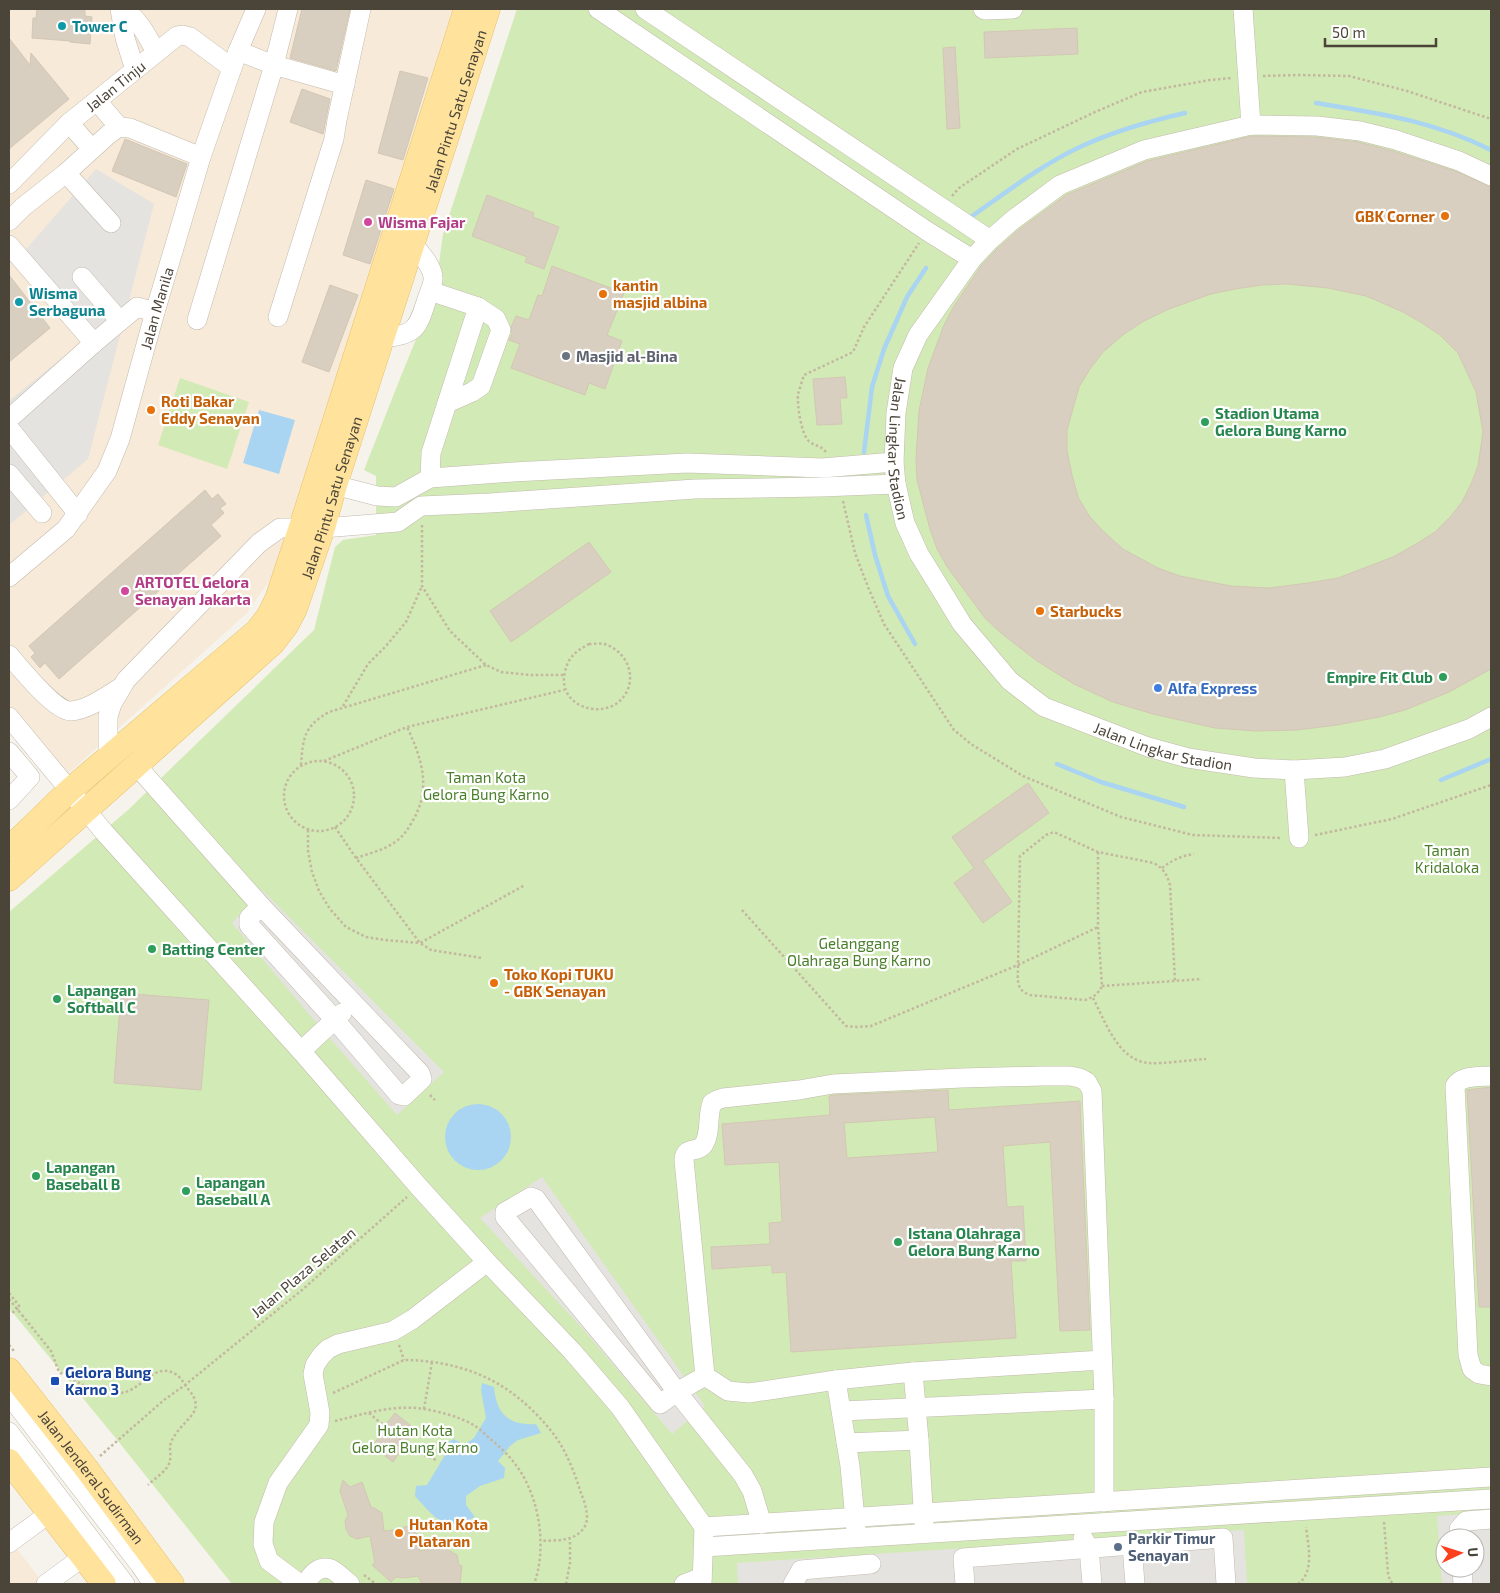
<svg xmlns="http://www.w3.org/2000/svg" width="1500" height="1593" font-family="'Exo 2',sans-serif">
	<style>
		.commercial { fill: #f7ead8 }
		.green { fill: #d2eab5; fill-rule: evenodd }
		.parking { fill: #e5e3e0; fill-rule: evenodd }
		.water { fill: #a9d4f2 }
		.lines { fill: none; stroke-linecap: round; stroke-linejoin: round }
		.stream { stroke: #a9d4f2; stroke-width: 4.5 }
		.building { fill: #d8cfc1; stroke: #d3c7b4; fill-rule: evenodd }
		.minor-casing { stroke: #c2bbae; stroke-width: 20 }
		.major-casing { stroke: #e6c16a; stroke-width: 25 }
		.path { stroke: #c4b79f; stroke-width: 2.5; stroke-dasharray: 2.5 2.5; stroke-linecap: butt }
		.minor { stroke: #fff; stroke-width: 19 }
		.major { stroke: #ffe39c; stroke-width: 24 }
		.path-bridge { stroke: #c4b79f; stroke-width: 2.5; stroke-dasharray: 2.5 2.5; stroke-linecap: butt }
		.culture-dot { fill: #0f9aa8; stroke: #fff; stroke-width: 2 }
		.food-dot { fill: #e8710a; stroke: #fff; stroke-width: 2 }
		.hotel-dot { fill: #d1479c; stroke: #fff; stroke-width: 2 }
		.worship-dot { fill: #6b7280; stroke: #fff; stroke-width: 2 }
		.leisure-dot { fill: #2e9e5b; stroke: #fff; stroke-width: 2 }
		.shop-dot { fill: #3f7fe0; stroke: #fff; stroke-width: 2 }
		.transit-dot { fill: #1a4fb4; stroke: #fff; stroke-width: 2 }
		.service-dot { fill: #5c6f8a; stroke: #fff; stroke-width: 2 }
		.labels { text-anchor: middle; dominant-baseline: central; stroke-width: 4.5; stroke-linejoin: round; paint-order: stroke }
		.culture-label { font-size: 15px; font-weight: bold; fill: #0d838f; stroke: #fff; text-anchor: start }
		.street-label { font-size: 15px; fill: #4b4439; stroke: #fff }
		.food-label { font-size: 15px; font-weight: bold; fill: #c56008; stroke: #fff; text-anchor: start }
		.hotel-label { font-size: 15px; font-weight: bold; fill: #b23c85; stroke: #fff; text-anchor: start }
		.worship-label { font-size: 15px; font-weight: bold; fill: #5b616d; stroke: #fff; text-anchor: start }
		.leisure-label { font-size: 15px; font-weight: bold; fill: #27864d; stroke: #fff; text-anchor: start }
		.shop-label { font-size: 15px; font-weight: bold; fill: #366cbe; stroke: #fff; text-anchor: start }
		.park-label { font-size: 15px; fill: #4a7f2a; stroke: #fff }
		.transit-label { font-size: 15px; font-weight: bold; fill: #164399; stroke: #fff; text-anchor: start }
		.service-label { font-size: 15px; font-weight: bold; fill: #4e5e75; stroke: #fff; text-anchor: start }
	</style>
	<rect width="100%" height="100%" fill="#f6f3ec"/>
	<g class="commercial">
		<path d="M9 9H460L280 566 246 614 62 779 9 722Z"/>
		<path d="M9 1538 11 1541 44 1584H9Z"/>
	</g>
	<g class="green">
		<path d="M517 9H1491V1584H232L118 1441 9 1308V912L128 810 314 630 335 547 343 540 376 535V476L364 470 401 376 435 293 443 234ZM1445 1538H1475V1568H1445Z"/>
		<path d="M180 378 249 402 227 469 158 445Z"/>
	</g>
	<g class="parking">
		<path d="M96 169 154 204 88 459 9 525V401L85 339 21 255Z"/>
		<path d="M262 890 444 1072 397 1115 313 1019 232 923Z"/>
		<path d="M542 1177 705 1406 672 1434 582 1328 480 1218Z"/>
		<path d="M1491 1512V1584H1442L1437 1516ZM1445 1538H1475V1568H1445Z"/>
		<path d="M1244 1530 1247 1584H738L737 1563Z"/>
	</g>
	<g class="water">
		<path d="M259 410 295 420 279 474 243 463Z"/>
		<circle cx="478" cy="1137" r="33"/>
		<path d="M482 1383 494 1387C496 1414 509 1426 536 1424L541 1433 518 1440 510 1446 498 1461 505 1468 504 1478 480 1486 466 1496V1505L475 1517C444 1533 435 1518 415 1496L416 1486 427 1485 445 1455 448 1442 454 1439 464 1445 474 1438 486 1418 481 1390Z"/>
	</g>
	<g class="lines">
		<g class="stream">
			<path d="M1316 103C1378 113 1434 121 1491 150"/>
			<path d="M968 219C1005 193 1041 165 1082 146 1115 131 1150 121 1185 113"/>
			<path d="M864 452 872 387 884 349 907 297 926 268"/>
			<path d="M866 515 875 555 888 596 915 644"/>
			<path d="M1057 764 1101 782 1184 807"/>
			<path d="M1441 780 1491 759"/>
		</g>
	</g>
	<g class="building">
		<path d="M37 9H85V16L92 17 90 44 70 42V41L32 38 33 18H36Z"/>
		<path d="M302 9H350L336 71 290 58Z"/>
		<path d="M1077 28 1078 54 985 58 984 32Z"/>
		<path d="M9 38 30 65 31 53 69 99 9 149Z"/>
		<path d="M955 47 960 128 947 129 943 48Z"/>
		<path d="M400 71 428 78 403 160 378 153Z"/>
		<path d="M302 89 330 99 323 134 290 122Z"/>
		<path d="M1252 136 1316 137 1358 142 1393 151 1455 171 1491 187V669L1449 692 1405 710 1379 717 1337 725 1297 730 1256 731 1215 728 1153 714 1113 702 1074 684 1037 661 1001 633 985 618 948 568 937 549 930 529 917 480 916 458 919 411 928 368 944 325 954 306 981 266 998 248 1021 228 1066 195 1147 161ZM1287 284 1328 288 1366 296 1387 305 1403 312 1422 323 1440 335 1458 353 1476 392 1483 432 1478 466 1471 484 1462 502 1451 516 1435 532 1416 544 1393 557 1338 578 1308 583 1269 588 1231 586 1180 576 1158 568 1123 549 1105 533 1090 517 1078 497 1072 475 1067 451V430L1079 387 1090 369 1103 352 1124 334 1144 321 1169 309 1211 294 1235 289 1262 285Z"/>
		<path d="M125 139 187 164 176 197 112 171Z"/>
		<path d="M366 180 394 189 370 264 343 255Z"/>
		<path d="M487 195 534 213 533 217 559 227 544 269 525 262 527 257 472 236Z"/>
		<path d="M552 266 624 293 607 335 622 341 605 389 589 383 585 395 511 368 520 344 509 340 512 334 511 327 516 316 529 320 538 295 542 296Z"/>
		<path d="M9 275 50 328 9 362Z"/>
		<path d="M330 285 358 295 329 372 302 362Z"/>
		<path d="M845 377 847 398H840L842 424 817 425 813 379Z"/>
		<path d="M205 490 212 499 218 494 226 504 220 508 224 513 211 525 221 536 59 679 45 663 40 668 31 657 35 653 29 646Z"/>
		<path d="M589 542 611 572 511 642 490 611Z"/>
		<path d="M1028 783 1049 813 983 861 1012 902 983 923 954 883 974 868 952 837Z"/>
		<path d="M121 993 209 1000 201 1090 114 1083Z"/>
		<path d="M1491 1087V1307H1479L1467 1090Z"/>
		<path d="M948 1090 949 1110 1080 1101 1090 1330 1060 1331 1050 1142 1003 1146 1007 1207 1023 1206 1026 1261H1011L1016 1338 791 1352 786 1272 772 1273V1265L712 1269 711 1247 770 1244 769 1223 782 1222 779 1162 725 1165 722 1124 830 1115 829 1096 834 1095ZM935 1117 938 1152 847 1158 844 1123Z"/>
		<path d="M395 1413 415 1429 393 1462 372 1446 389 1425 387 1423Z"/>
		<path d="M343 1480 350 1487 362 1482 371 1507 376 1509 382 1513 384 1531 393 1530 398 1532 406 1526 423 1538 419 1551 443 1547 457 1555 459 1565 462 1566 460 1583 455 1584H422L418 1576 405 1578 396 1577 391 1582 372 1565 375 1563 370 1536 357 1539 350 1536 346 1529 345 1521 348 1515 340 1491Z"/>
	</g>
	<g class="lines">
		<defs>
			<g id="minor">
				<path d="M120 9 125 38 135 70"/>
				<path d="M122 9C139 18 147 36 156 52"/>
				<path d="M598 9 927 231 972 259"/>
				<path d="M645 9 990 240"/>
				<path d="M983 9 985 10 1013 9"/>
				<path d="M1243 9 1251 125"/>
				<path d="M238 51 274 65 345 85"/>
				<path d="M97 101 119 127"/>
				<path d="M69 123 92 149"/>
				<path d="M66 173 111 223"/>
				<path id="s1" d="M1491 176 1459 161 1396 140 1360 131 1317 126 1251 125 1144 150 1060 185 1014 219 990 240 972 259 918 335 903 368 896 413 894 462 896 484 905 523 919 554 937 583 962 624 1010 681 1044 707 1148 747 1188 758 1254 768 1294 770 1345 767 1385 759 1469 729 1491 717"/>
				<path id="s2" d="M9 184 69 123 177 36 182 35 190 37 232 68"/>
				<path d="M9 221 23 207 66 173 109 134 119 127 130 128 201 157"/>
				<path d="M9 245 94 343"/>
				<path d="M82 277 120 321"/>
				<path d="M430 291 478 307 431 453 430 478"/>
				<path d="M278 317 334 139 337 120 361 9"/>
				<path d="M197 320 274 65 288 9"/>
				<path d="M383 338C416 334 417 330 427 299 429 293 434 283 433 277 432 265 420 253 413 244"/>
				<path d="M447 403 472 392 481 386 501 330 496 319 478 307"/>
				<path d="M9 419 94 343 137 307 155 312"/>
				<path d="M9 428 78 514"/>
				<path d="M9 474 42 513"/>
				<path d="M323 482 377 496 396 497 430 478 513 472 687 463 822 468 894 462"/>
				<path id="s3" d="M9 577 66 529 107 471 120 439 155 312 201 157 238 51 256 9"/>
				<path d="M9 655C20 668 56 712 71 711 88 710 106 696 120 688"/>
				<path d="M9 717 104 832 301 1051 419 1187 487 1262 572 1351 620 1407 704 1527 702 1584"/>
				<path d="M9 752 30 777 9 800"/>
				<path d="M108 758V716L112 704 126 680 259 543 280 528H323L398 522 421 506 490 503 695 489 822 487 896 484"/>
				<path d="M136 765 261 906 420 1073 422 1079 404 1096 399 1095 335 1020 249 925V918L261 906"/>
				<path d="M1294 770 1299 838"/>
				<path d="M301 1051 342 1013"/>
				<path d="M1491 1076C1479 1077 1461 1075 1455 1086L1468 1355 1472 1369 1479 1374 1491 1376"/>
				<path d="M913 1372 919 1440 924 1525"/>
				<path d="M705 1376 684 1160C685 1145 698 1154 704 1144 711 1133 707 1116 712 1103L717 1100 723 1098 799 1090 833 1084 962 1078 1043 1076H1070L1080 1078 1087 1082 1092 1091 1104 1399V1502"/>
				<path d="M836 1380 850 1466 856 1530"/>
				<path d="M9 1395 140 1565 153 1584"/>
				<path d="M842 1411 1104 1399"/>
				<path d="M9 1432 125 1584"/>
				<path d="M846 1443 919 1440"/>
				<path d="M762 1524 752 1491 743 1475 677 1392 536 1199 531 1197 505 1212V1217L660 1404 677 1392 705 1376 728 1391 749 1393 836 1380 913 1372 1102 1360"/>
				<path d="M704 1527 1491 1477"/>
				<path d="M1083 1538 1089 1548 1092 1584"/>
				<path d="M1460 1538 1459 1529 1466 1521 1491 1519"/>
				<path d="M9 1543 50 1513"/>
				<path d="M1132 1545 1135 1584"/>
				<path d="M704 1547 1491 1499"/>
				<path d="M1462 1568 1463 1584"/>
				<path d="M46 1584 83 1557"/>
				<path d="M300 1584 269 1561 263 1544 264 1522 278 1483 319 1425 320 1413 313 1374 315 1365 321 1356 328 1349 338 1344 393 1331 413 1319 487 1262"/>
				<path d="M306 1584C310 1575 319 1565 331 1569 337 1572 345 1580 350 1584"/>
				<path d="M684 1584 702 1577"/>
				<path d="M793 1584 801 1570 871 1564"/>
				<path d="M965 1584 963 1558 1223 1538 1226 1584"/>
			</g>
			<g id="major">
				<path d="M9 849 70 790 257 631 268 617 277 599 301 527 466 9"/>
				<path id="s4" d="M9 879 273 643 286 626 295 609 323 528 335 485 488 9"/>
				<path id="s5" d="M9 1370 86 1468 172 1584"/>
				<path d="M9 1461 104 1584"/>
			</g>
		</defs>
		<use href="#minor" class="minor-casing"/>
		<use href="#major" class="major-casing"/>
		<g class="path">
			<path d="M1263 76 1298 75 1349 76 1407 91 1491 119"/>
			<path d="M952 196 959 188 1017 149 1095 112 1142 92 1210 80 1232 78"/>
			<path d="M826 452C819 444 816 447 810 442 801 436 797 404 798 394 800 388 802 381 804 375L853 352 864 327 919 243"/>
			<path d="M843 501 855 553 868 587 884 624 954 730 971 744 1023 776 1121 817 1193 835 1282 838"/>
			<path d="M422 525V586L450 631 486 665 501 672 532 675H564"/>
			<path d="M589 644C594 644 599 643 604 644 622 649 634 668 629 686 617 725 555 711 565 672 568 657 576 651 589 644Z"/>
			<path d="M343 706 368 664 386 646 406 622 422 586"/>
			<path d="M324 761 407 727 564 690"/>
			<circle cx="319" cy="796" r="35"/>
			<path d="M301 765C303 738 304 726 329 712L486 665"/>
			<path d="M335 827 356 858 420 943 431 950 482 958"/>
			<path d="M308 830V851L312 872 319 891 330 909 346 927 366 937 385 940 420 943 525 885"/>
			<path d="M1315 835 1392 819 1491 785"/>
			<path d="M1098 852V927L1102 986C1098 994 1094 997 1085 1000L1030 995C1015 990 1018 979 1018 965L1020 856 1046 835 1054 832 1098 852 1154 863C1164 869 1167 875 1170 885L1175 981"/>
			<path d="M356 858C367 854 381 851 392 844 401 839 407 831 412 822 432 789 422 759 407 727"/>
			<path d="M1162 868C1172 860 1181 856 1194 854"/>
			<path d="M742 910 846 1026 857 1027 871 1026 1018 965 1098 927"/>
			<path d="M1102 986 1202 979"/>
			<path d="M1093 998C1105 1021 1118 1060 1148 1063 1164 1064 1189 1060 1206 1059"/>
			<path d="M430 1095 435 1100"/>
			<path d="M9 1293 20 1307 12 1313"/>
			<path d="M22 1315 51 1351 59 1372C77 1382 97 1394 119 1393 141 1393 154 1359 177 1375 181 1378 185 1385 189 1390 205 1410 189 1416 178 1431 174 1436 170 1442 170 1448 170 1452 171 1456 170 1460 169 1470 155 1478 148 1485"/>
			<path d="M9 1345 14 1351"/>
			<path d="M399 1345 404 1360"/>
			<path d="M333 1393 404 1360C437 1360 472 1368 500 1385 522 1398 549 1424 562 1447 570 1461 576 1477 581 1493 585 1503 591 1520 583 1529 573 1542 556 1540 541 1541"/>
			<path d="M424 1409 432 1362"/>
			<path d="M369 1413 412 1450 436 1460"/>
			<path d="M335 1421C364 1414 394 1404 424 1409 441 1412 461 1417 475 1426 480 1429 485 1434 489 1438 500 1447 510 1456 518 1468 540 1499 547 1549 534 1584"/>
			<path d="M100 1456 164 1400 185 1385 302 1290 407 1197"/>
			<path d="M1384 1522 1388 1573 1390 1581 1394 1584"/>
			<path d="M364 1575 376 1584"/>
			<path d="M566 1584 570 1563V1539"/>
			<path d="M1298 1584C1315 1572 1308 1544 1306 1527"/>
		</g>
		<use href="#minor" class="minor"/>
		<use href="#major" class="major"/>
		<path class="path-bridge" d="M9 1299 22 1315"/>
	</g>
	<g class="culture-dot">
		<circle cx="62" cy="26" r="5"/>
		<circle cx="19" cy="302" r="5"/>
	</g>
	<g class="food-dot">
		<circle cx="1445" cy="216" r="5"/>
		<circle cx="603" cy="294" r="5"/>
		<circle cx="151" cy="410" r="5"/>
		<circle cx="1040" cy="611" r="5"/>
		<circle cx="494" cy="983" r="5"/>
		<circle cx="399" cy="1533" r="5"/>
	</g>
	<g class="hotel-dot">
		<circle cx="368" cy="222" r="5"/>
		<circle cx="125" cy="591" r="5"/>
	</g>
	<circle class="worship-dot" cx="566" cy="356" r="5"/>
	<g class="leisure-dot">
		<circle cx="1205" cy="422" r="5"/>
		<circle cx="1443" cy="677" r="5"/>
		<circle cx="152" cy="949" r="5"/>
		<circle cx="57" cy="999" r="5"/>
		<circle cx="36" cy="1176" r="5"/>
		<circle cx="186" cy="1191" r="5"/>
		<circle cx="898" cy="1242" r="5"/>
	</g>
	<circle class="shop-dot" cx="1158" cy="688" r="5"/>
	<rect class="transit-dot" x="50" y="1376" width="10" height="10" rx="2.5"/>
	<circle class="service-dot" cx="1118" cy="1547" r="5"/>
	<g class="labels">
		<g class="culture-label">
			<text x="72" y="26">Tower C</text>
			<text x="29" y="293">Wisma<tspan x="29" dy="17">Serbaguna</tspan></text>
		</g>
		<g class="street-label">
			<text stroke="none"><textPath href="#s2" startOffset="145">Jalan Tinju</textPath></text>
			<text stroke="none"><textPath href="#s4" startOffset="918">Jalan Pintu Satu Senayan</textPath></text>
			<text stroke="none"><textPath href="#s3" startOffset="316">Jalan Manila</textPath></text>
			<text stroke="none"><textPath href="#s1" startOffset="775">Jalan Lingkar Stadion</textPath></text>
			<text stroke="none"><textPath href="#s4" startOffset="512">Jalan Pintu Satu Senayan</textPath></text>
			<text stroke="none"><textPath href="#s1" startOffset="1210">Jalan Lingkar Stadion</textPath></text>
			<text transform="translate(303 1272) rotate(-40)">Jalan Plaza Selatan</text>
			<text stroke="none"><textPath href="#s5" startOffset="135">Jalan Jenderal Sudirman</textPath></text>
		</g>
		<g class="food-label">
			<text x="1435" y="216" text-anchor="end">GBK Corner</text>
			<text x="613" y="285">kantin<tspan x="613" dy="17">masjid albina</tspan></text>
			<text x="161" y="401">Roti Bakar<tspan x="161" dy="17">Eddy Senayan</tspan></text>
			<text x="1050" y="611">Starbucks</text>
			<text x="504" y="974">Toko Kopi TUKU<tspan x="504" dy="17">- GBK Senayan</tspan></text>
			<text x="409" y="1524">Hutan Kota<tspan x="409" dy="17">Plataran</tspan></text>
		</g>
		<g class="hotel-label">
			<text x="378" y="222">Wisma Fajar</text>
			<text x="135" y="582">ARTOTEL Gelora<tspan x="135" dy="17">Senayan Jakarta</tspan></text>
		</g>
		<g class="worship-label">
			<text x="576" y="356">Masjid al-Bina</text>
		</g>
		<g class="leisure-label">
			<text x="1215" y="413">Stadion Utama<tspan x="1215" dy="17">Gelora Bung Karno</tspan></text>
			<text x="1433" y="677" text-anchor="end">Empire Fit Club</text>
			<text x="162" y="949">Batting Center</text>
			<text x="67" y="990">Lapangan<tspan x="67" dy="17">Softball C</tspan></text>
			<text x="46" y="1167">Lapangan<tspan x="46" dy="17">Baseball B</tspan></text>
			<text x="196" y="1182">Lapangan<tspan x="196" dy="17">Baseball A</tspan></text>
			<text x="908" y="1233">Istana Olahraga<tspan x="908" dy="17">Gelora Bung Karno</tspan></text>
		</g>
		<g class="shop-label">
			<text x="1168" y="688">Alfa Express</text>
		</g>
		<g class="park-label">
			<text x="486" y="777">Taman Kota<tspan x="486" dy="17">Gelora Bung Karno</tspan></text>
			<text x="1447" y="850">Taman<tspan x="1447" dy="17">Kridaloka</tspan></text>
			<text x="859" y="943">Gelanggang<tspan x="859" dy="17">Olahraga Bung Karno</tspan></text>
			<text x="415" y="1430">Hutan Kota<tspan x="415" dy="17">Gelora Bung Karno</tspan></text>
		</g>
		<g class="transit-label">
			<text x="65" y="1372">Gelora Bung<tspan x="65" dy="17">Karno 3</tspan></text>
		</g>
		<g class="service-label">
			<text x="1128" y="1538">Parkir Timur<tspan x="1128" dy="17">Senayan</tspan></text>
		</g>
	</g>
	<rect width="1500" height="1593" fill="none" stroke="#4b4439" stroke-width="20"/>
	<g transform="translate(1460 1553) rotate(86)"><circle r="24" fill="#ffffff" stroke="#b7b4b0"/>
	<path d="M0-4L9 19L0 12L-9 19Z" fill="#fc3f1d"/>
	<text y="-8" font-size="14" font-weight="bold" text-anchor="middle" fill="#4b4439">U</text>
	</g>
	<path d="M1325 38v8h111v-8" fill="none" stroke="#4b4439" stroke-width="2.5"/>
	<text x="1332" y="38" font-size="15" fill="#4b4439" stroke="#ffffff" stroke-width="4" paint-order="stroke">50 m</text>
</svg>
